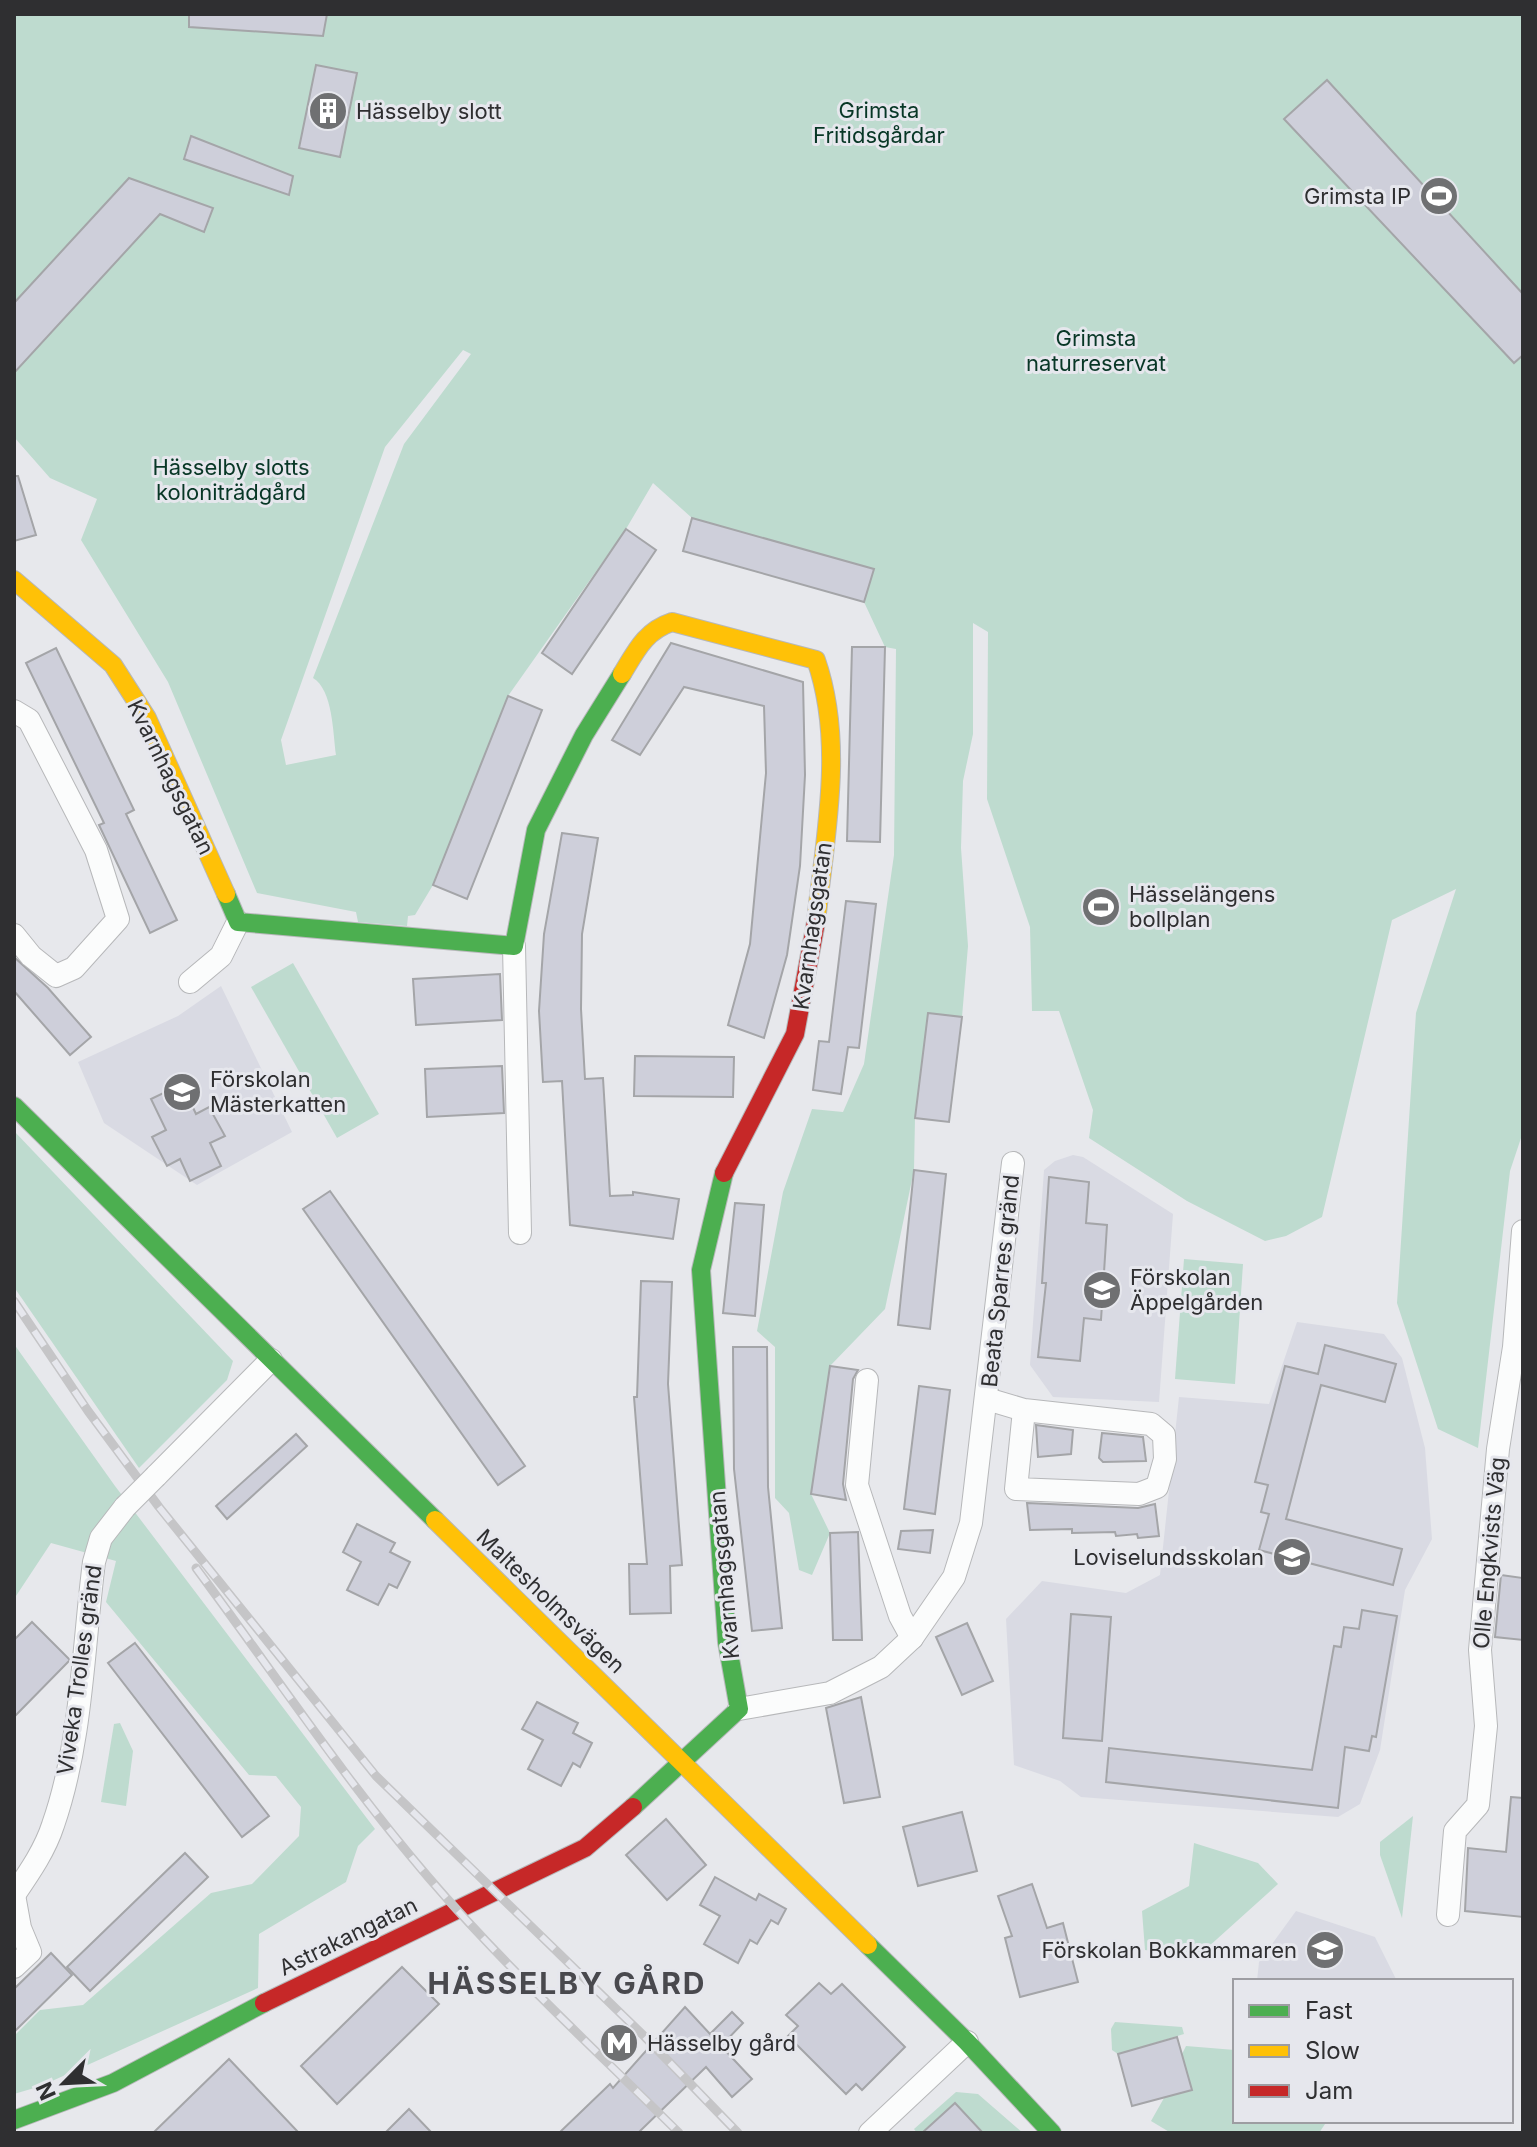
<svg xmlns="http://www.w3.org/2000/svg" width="1537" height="2147" font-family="Inter,sans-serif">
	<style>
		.built { fill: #d9dae3 }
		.green { fill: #bedbcf; fill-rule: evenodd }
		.building { fill: #cecfda; stroke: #a4a5a8; stroke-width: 2 }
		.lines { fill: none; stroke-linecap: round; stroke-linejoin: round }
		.street-casing { stroke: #b7b8ba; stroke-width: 24 }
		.fast-casing { stroke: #b7b8ba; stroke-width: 20 }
		.slow-casing { stroke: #b7b8ba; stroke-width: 20 }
		.jam-casing { stroke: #b7b8ba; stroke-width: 20 }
		.street { stroke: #fbfcfc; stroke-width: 22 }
		.fast { stroke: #4caf50; stroke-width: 18 }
		.slow { stroke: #ffc107; stroke-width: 18 }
		.jam { stroke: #c62828; stroke-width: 18 }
		.rail-casing { stroke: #c5c5c7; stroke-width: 9 }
		.rail { stroke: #e6e7ed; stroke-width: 6; stroke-dasharray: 18; stroke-linecap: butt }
		.street-bridge-casing { stroke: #b7b8ba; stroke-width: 24; stroke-linecap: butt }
		.street-bridge { stroke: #fbfcfc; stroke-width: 22 }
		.labels { text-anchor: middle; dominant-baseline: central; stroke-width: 6; stroke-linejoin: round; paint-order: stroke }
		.park-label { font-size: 22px; fill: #083726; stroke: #e6e7ed }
		.poi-label { font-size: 22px; fill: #2f2f31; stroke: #e6e7ed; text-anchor: start }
		.street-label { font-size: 22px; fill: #2f2f31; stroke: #e6e7ed }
		.district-label { font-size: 30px; font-weight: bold; letter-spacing: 2px; fill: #49494e; stroke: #e6e7ed }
	</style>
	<rect width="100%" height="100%" fill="#e7e8ec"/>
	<g class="built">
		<path d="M221 986 292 1132 197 1185 104 1123 78 1062 178 1016Z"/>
		<path d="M1073 1155 1083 1157 1173 1214 1159 1402 1053 1397 1030 1365 1044 1170 1055 1161Z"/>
		<path d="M1297 1322 1384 1334 1402 1358 1425 1448 1432 1539 1405 1590 1380 1750 1360 1804 1338 1817 1081 1797 1060 1781 1014 1765 1006 1619 1042 1581 1126 1593 1160 1575 1179 1397 1269 1404Z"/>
		<path d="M1296 1911 1375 1937 1397 1981H1257L1259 1962Z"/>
	</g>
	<g class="green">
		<path d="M14 14H1523V1132L1510 1171 1478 1448 1438 1429 1397 1303 1416 1013 1456 889 1392 920 1322 1217 1286 1236 1265 1241 1187 1201 1089 1138 1093 1110 1059 1011H1032L1030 927 987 799 988 632 973 623V734L963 781 961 848 968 946 962 1017 928 1014 915 1118 914 1170 885 1309 830 1366 811 1494 830 1533 812 1575 799 1570 789 1513 775 1498V1347L757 1331 783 1192 812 1109 843 1112 864 1064 894 855 896 649 885 647 864 602 873 569 692 518 653 483 626 529 508 696 433 885 415 915 408 916 407 926 358 922 356 912 257 893 168 682 81 540 97 499 50 478 14 437ZM463 350 471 354 404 444 313 678C333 690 333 733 336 755L286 765 281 740 385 447Z"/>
		<path d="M293 963 379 1114 337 1138 251 987Z"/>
		<path d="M14 1131 233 1361 227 1380 139 1468 14 1287Z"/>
		<path d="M1184 1259 1243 1264 1235 1384 1175 1379Z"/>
		<path d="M14 1344 115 1486 375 1829 358 1846 346 1882 259 1934 258 1988 41 2086 14 2094V2036L40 2010 83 2005 211 1893 252 1884 299 1836 301 1807 276 1776 249 1775 106 1602 116 1561 51 1543 14 1599Z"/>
		<path d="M120 1723 133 1751 126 1806 101 1802 114 1724Z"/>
		<path d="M1413 1816 1402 1918 1380 1855V1842Z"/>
		<path d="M1194 1843 1258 1863 1278 1884 1197 1957 1145 1950 1142 1911 1189 1886Z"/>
		<path d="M1115 2022 1182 2027 1184 2034 1118 2054 1112 2050 1111 2029Z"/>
		<path d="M1186 2046 1235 2050V2121H1327L1319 2133H1171L1151 2121 1164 2098 1191 2090 1182 2054Z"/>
		<path d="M956 2092 978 2094 1023 2133H983L955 2103 922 2133H917L914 2129Z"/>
	</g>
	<g class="building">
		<path d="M189 14H327L323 36 189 27Z"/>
		<path d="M316 65 357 73 340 157 299 148Z"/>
		<path d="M1327 80 1523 294V355L1514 363 1284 119Z"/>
		<path d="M191 136 293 176 289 195 184 159Z"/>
		<path d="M129 178 213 208 204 232 160 214 14 373V303Z"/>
		<path d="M14 476H18L36 535 14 541Z"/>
		<path d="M692 518 874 569 864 602 683 551Z"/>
		<path d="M626 529 656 550 572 674 542 653Z"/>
		<path d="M671 643 803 682 805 775 800 866 787 955 764 1038 728 1025 750 944 766 773 764 706 684 687 640 755 612 740Z"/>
		<path d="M852 647H885L880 842 847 841Z"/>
		<path d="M56 648 134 810 126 814 177 920 150 933 99 825 104 823 26 663Z"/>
		<path d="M508 696 542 710 467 899 433 885Z"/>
		<path d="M562 833 598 838 582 934 581 1009 585 1079 603 1078 610 1196 633 1195V1192L679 1199 673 1239 570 1225 562 1081 543 1082 539 1011 544 934Z"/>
		<path d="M846 901 876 904 859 1048 848 1047 841 1094 813 1090 819 1041 829 1042Z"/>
		<path d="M14 957 48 988 91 1037 70 1055 14 991Z"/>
		<path d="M500 974 502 1020 416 1025 413 979Z"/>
		<path d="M928 1013 962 1017 949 1122 915 1118Z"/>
		<path d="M635 1056 734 1057 733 1097 634 1096Z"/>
		<path d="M502 1066 504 1113 427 1117 425 1069Z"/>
		<path d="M182 1084 196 1114 209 1107 225 1136 210 1143 221 1166 190 1181 180 1159 167 1166 152 1137 166 1130 151 1099Z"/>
		<path d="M914 1170 946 1174 930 1329 898 1325Z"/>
		<path d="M1049 1177 1089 1182 1086 1223 1107 1225 1101 1320 1084 1318 1080 1361 1038 1357 1046 1283H1042Z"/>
		<path d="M330 1191 525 1466 498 1485 303 1209Z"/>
		<path d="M735 1203 764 1205 755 1316 723 1313Z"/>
		<path d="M641 1281 672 1282 668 1384 682 1565 670 1566 671 1613 630 1614 629 1564H647L634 1397H637Z"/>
		<path d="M1325 1345 1396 1364 1385 1402 1321 1385 1286 1519 1402 1549 1393 1585 1259 1550 1269 1514 1261 1512 1268 1485 1255 1482 1285 1366 1318 1374Z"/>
		<path d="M733 1347H767L768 1487 782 1628 752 1631 734 1469Z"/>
		<path d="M830 1366 858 1370 853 1379 843 1484 846 1500 811 1494Z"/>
		<path d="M919 1386 950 1390 935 1514 904 1509Z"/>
		<path d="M1036 1425 1073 1430 1071 1454 1038 1457Z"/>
		<path d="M1102 1433 1143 1437 1146 1461 1103 1462 1099 1458Z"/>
		<path d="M296 1434 307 1446 227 1519 216 1506Z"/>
		<path d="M1027 1503 1138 1508 1155 1504 1159 1536 1138 1538 1137 1534 1116 1536 1115 1532 1072 1533V1529L1030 1530Z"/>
		<path d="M357 1524 395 1543 390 1552 410 1562 397 1588 389 1584 378 1605 347 1590 361 1562 343 1552Z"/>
		<path d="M933 1530 930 1553 898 1549 901 1531Z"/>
		<path d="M858 1532 862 1640H833L830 1533Z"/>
		<path d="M1501 1575 1523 1578V1640L1495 1637Z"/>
		<path d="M1362 1610 1397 1616 1376 1737 1372 1736 1369 1751 1345 1747 1338 1808 1106 1782 1109 1748 1312 1770 1334 1646 1341 1647 1344 1627 1359 1629Z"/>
		<path d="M1071 1614 1111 1617 1102 1741 1063 1738Z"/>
		<path d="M32 1622 70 1660 14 1717V1640Z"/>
		<path d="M967 1623 993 1681 962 1695 936 1637Z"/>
		<path d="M135 1643 269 1816 242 1837 108 1663Z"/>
		<path d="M861 1697 880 1797 844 1803 826 1708Z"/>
		<path d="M537 1702 578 1723 573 1733 592 1743 580 1767 573 1763 561 1786 528 1769 543 1740 522 1729Z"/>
		<path d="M1511 1797 1523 1798V1917L1465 1911 1468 1848 1506 1852Z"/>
		<path d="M962 1812 977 1871 918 1886 903 1827Z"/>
		<path d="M666 1819 706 1865 667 1900 626 1855Z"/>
		<path d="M185 1853 208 1877 90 1991 67 1967Z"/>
		<path d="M715 1877 756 1900 759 1894 786 1909 778 1924 771 1920 757 1944 750 1940 738 1963 704 1944 720 1916 700 1905Z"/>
		<path d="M1032 1884 1047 1928 1063 1923 1078 1982 1020 1997 1005 1938 1012 1936 998 1896Z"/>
		<path d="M51 1953 72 1975 14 2032V1989Z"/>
		<path d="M402 1967 439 2004 337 2104 301 2066Z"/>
		<path d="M819 1983 831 1994 842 1984 905 2047 862 2090 856 2084 846 2094 788 2036 798 2026 786 2015Z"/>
		<path d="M685 2007 710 2034 732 2012 743 2023 721 2046 752 2079 732 2097 706 2067 638 2133H559L610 2084 613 2088Z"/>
		<path d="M1177 2037 1192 2090 1132 2106 1118 2054Z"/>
		<path d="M229 2059 299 2133H153Z"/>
		<path d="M955 2103 983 2133H922Z"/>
		<path d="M409 2109 432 2133H385Z"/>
	</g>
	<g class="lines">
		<defs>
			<g id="street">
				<path d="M14 711 29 720 96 850 118 919 74 968 56 976 31 956 14 935"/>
				<path d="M514 946 520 1233"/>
				<path d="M190 982 221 956 238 922"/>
				<path d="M867 1380 857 1485 900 1616 912 1638"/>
				<path d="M987 1399 1024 1410 1016 1489 1139 1494 1157 1487 1165 1459 1164 1435 1151 1424 1024 1410"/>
				<path d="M156 1476 271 1360"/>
				<path d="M739 1709 830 1693 881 1667 912 1638 954 1577 971 1523 1013 1163"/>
				<path d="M14 1895C29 1873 45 1850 53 1825 82 1742 83 1648 94 1562L101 1538 125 1507"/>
				<path d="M1448 1915 1455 1831 1478 1805 1486 1726 1480 1650 1498 1449 1514 1347 1523 1231"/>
				<path d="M14 1967 30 1952 20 1928 14 1895"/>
				<path d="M870 2133 967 2042"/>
			</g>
			<g id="fast">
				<path d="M226 894 238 922 514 946 536 830 584 735 622 674"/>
				<path d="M14 1106 435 1520"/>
				<path d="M633 1807 739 1709 727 1642 701 1270 724 1173"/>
				<path d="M868 1945 967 2042 1052 2133"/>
				<path d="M14 2120 113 2083 264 2003"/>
			</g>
			<g id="slow">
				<path d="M14 580 113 665 147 718 226 894"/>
				<path d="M622 674C636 651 645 631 672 622L816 660C845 743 825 836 816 922"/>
				<path d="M435 1520 868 1945"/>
			</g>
			<g id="jam">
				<path d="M724 1173 795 1034 816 922"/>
				<path d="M264 2003 585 1848 633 1807"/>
			</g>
		</defs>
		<use href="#street" class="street-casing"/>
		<use href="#fast" class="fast-casing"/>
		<use href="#slow" class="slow-casing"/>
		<use href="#jam" class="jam-casing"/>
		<use href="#street" class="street"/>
		<use href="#fast" class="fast"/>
		<use href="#slow" class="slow"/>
		<use href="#jam" class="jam"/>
		<defs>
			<g id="rail">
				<path d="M14 1301 88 1411 159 1507 376 1776 644 2036 738 2133"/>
				<path d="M196 1568C273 1672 345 1780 429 1878 507 1969 595 2049 679 2133"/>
			</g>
		</defs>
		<use href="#rail" class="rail-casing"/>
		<use href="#rail" class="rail"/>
		<defs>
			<path id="street-bridge" d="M125 1507 156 1476"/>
		</defs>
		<use href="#street-bridge" class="street-bridge-casing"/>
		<use href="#street-bridge" class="street-bridge"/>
	</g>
	<defs>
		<symbol id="building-disc" viewBox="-11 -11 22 22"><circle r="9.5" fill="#6f7072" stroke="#e6e7ed"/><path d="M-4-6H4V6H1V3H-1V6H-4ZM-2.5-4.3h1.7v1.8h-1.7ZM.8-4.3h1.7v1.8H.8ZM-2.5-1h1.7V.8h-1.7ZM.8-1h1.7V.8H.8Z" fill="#fff"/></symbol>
		<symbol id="stadium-disc" viewBox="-11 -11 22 22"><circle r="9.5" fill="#6f7072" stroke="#e6e7ed"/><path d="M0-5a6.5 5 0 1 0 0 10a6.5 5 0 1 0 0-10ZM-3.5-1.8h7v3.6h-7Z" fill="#fff"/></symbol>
		<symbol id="school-disc" viewBox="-11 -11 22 22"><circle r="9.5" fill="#6f7072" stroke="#e6e7ed"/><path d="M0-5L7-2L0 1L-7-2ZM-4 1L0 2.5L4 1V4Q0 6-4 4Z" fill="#fff"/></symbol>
		<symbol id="metro-disc" viewBox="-11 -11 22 22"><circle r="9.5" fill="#6f7072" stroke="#e6e7ed"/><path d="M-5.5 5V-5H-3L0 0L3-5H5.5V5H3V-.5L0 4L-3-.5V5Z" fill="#fff"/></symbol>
	</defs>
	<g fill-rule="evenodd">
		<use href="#building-disc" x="306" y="89" width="44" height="44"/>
		<use href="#stadium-disc" x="1417" y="174" width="44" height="44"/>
		<use href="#stadium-disc" x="1079" y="885" width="44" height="44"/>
		<use href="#school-disc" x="160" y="1070" width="44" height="44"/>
		<use href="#school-disc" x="1080" y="1268" width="44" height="44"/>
		<use href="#school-disc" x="1270" y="1535" width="44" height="44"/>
		<use href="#school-disc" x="1303" y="1928" width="44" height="44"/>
		<use href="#metro-disc" x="597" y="2021" width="44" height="44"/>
	</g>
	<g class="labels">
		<g class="park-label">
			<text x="879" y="110">Grimsta<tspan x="879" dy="25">Fritidsgårdar</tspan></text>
			<text x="1096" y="338">Grimsta<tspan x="1096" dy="25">naturreservat</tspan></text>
			<text x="231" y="467">Hässelby slotts<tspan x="231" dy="25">koloniträdgård</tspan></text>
		</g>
		<g class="poi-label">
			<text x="356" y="111">Hässelby slott</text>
			<text x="1411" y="196" text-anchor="end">Grimsta IP</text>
			<text x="1129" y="894">Hässelängens<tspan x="1129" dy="25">bollplan</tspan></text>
			<text x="210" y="1079">Förskolan<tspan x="210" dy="25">Mästerkatten</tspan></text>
			<text x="1130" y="1277">Förskolan<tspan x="1130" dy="25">Äppelgården</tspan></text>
			<text x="1264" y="1557" text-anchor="end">Loviselundsskolan</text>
			<text x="1297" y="1950" text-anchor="end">Förskolan Bokkammaren</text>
			<text x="647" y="2043">Hässelby gård</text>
		</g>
		<g class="street-label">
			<text transform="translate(171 777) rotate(64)">Kvarnhagsgatan</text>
			<text transform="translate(812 926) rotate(-82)">Kvarnhagsgatan</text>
			<text transform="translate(1000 1281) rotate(-84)">Beata Sparres gränd</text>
			<text transform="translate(1489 1553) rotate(-85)">Olle Engkvists Väg</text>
			<text transform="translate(724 1575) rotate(-95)">Kvarnhagsgatan</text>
			<text transform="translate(551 1601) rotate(44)">Maltesholmsvägen</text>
			<text transform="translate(79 1670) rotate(-82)">Viveka Trolles gränd</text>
			<text transform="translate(348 1936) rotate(-26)">Astrakangatan</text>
		</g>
		<g class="district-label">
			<text x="567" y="1983">HÄSSELBY GÅRD</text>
		</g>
	</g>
	<rect width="1537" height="2147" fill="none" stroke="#2f2f31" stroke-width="32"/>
	<rect x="1233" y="1979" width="280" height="144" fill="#e6e7ed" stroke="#9d9da2" stroke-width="2"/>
	<rect x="1249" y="2005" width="40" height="12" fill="#4caf50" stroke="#9d9da2" stroke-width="2"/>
	<text x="1305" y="2019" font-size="24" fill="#2f2f31">Fast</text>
	<rect x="1249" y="2045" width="40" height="12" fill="#ffc107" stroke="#9d9da2" stroke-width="2"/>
	<text x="1305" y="2059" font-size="24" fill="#2f2f31">Slow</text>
	<rect x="1249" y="2085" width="40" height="12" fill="#c62828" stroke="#9d9da2" stroke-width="2"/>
	<text x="1305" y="2099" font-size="24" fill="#2f2f31">Jam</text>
	<g transform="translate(64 2083) rotate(246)" stroke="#e6e7ed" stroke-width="6" paint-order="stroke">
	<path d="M0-6L14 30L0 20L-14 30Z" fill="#2f2f31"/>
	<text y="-12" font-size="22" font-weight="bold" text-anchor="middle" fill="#2f2f31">N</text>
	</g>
</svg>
